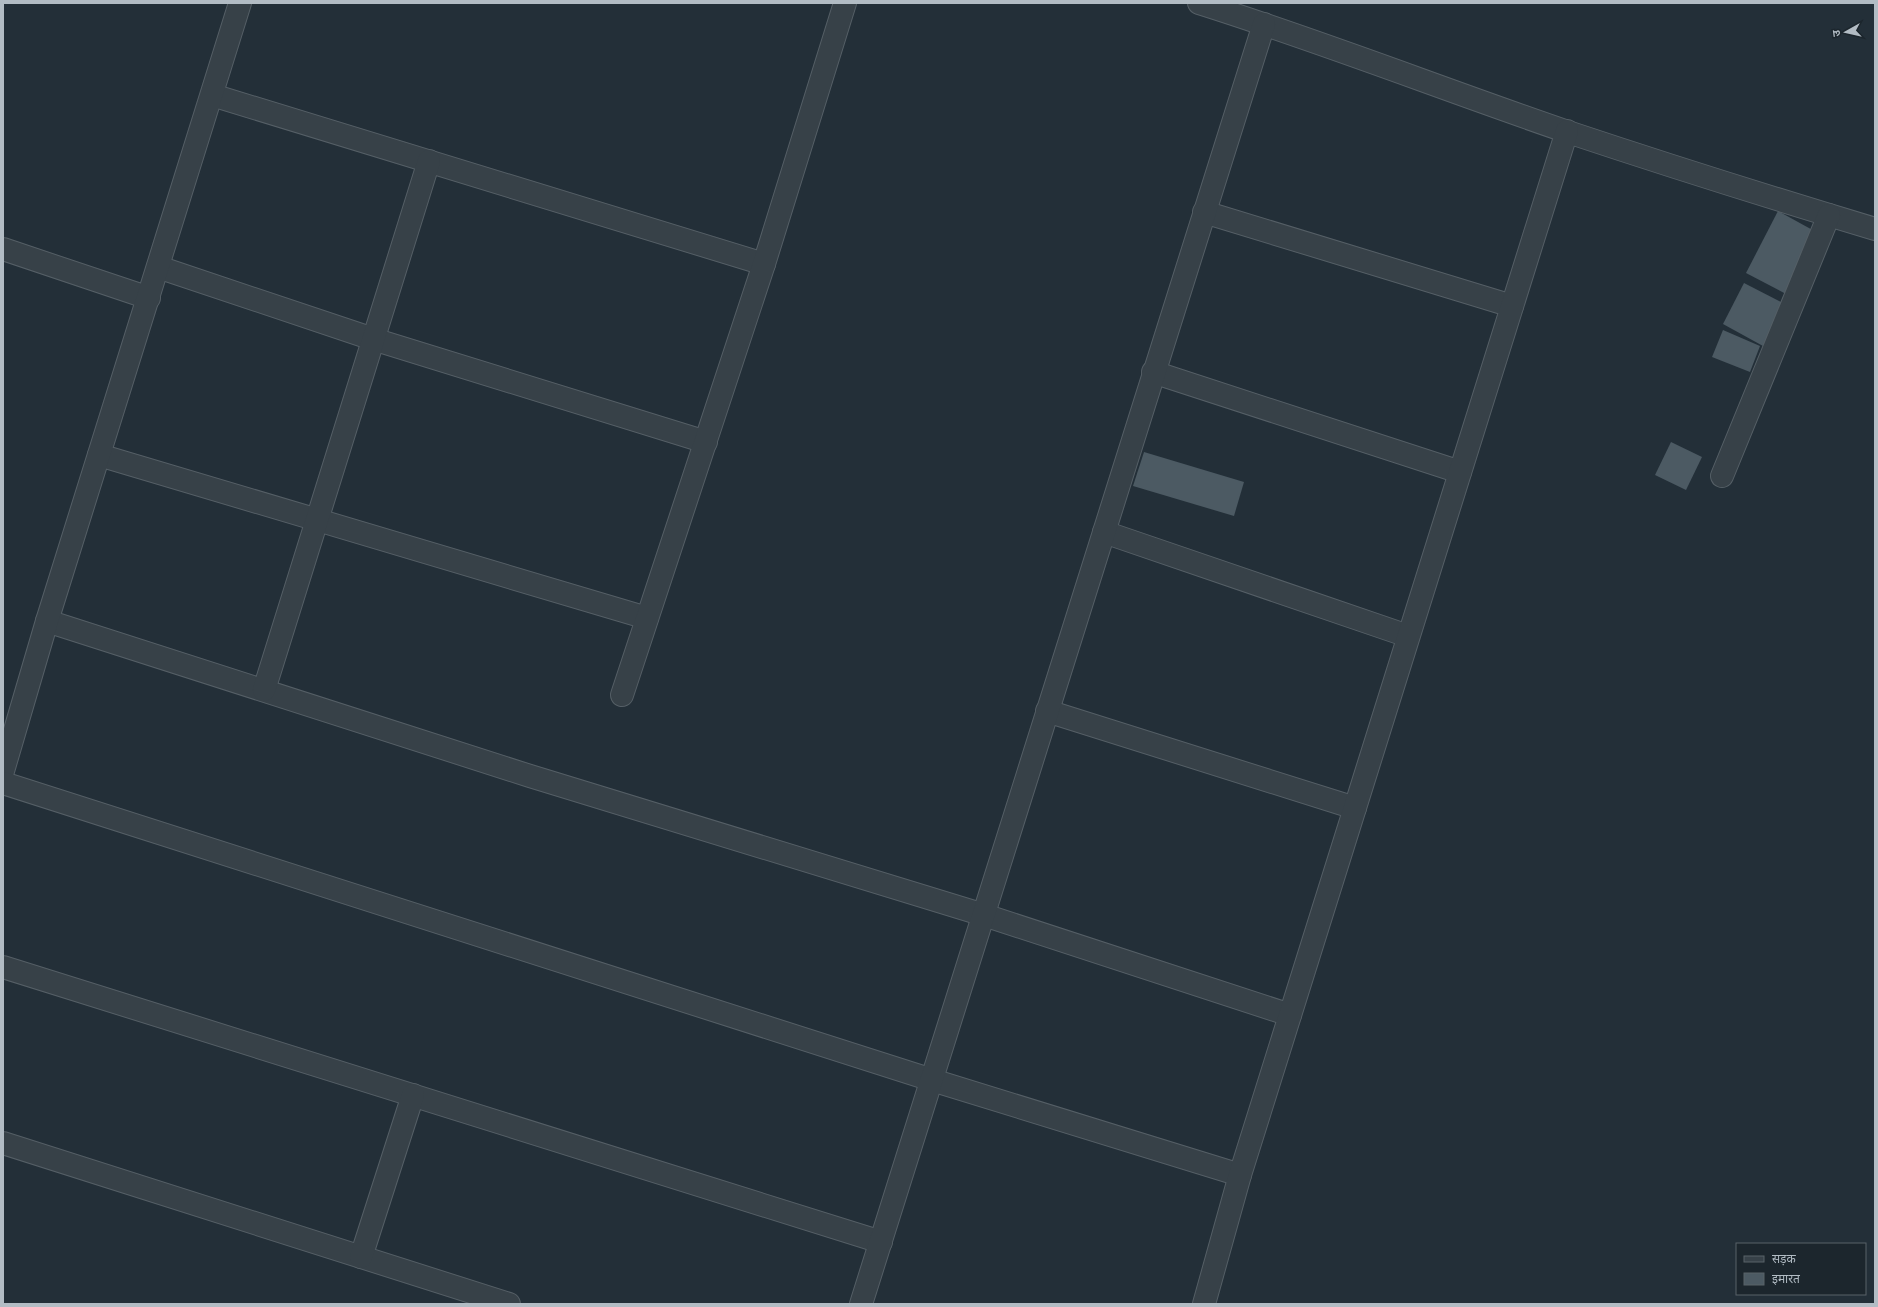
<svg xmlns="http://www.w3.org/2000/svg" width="1878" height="1307" font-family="'Varela Round','Noto Sans Devanagari',sans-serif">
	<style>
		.building { fill: #4c5a63 }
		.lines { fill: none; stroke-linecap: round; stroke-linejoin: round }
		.minor-casing { stroke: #555f66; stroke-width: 24 }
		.minor { stroke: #374148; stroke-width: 22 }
	</style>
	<rect width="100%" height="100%" fill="#232f38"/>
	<g class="building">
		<path d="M1778 211 1818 233 1786 294 1746 273Z"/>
		<path d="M1744 283 1785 304 1763 346 1723 324Z"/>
		<path d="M1723 330 1760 346 1750 372 1712 357Z"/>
		<path d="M1671 442 1702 457 1686 490 1655 475Z"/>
		<path d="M1144 452 1244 482 1234 516 1133 486Z"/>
	</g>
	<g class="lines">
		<defs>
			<g id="minor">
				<path d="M1199 3C1323 42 1445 90 1568 132 1670 166 1772 198 1875 229"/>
				<path d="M212 95 764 264"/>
				<path d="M1204 212 1512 306"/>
				<path d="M3 249 149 298"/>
				<path d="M158 267 373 339 706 442"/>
				<path d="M1153 372 1460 472"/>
				<path d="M99 455 647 618"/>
				<path d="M1722 476 1829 215"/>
				<path d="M1104 532 1408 636"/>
				<path d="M47 621 530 776 984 915 1290 1015"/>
				<path d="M264 690 429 161"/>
				<path d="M622 695 764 264 845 3"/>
				<path d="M1047 711 1355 808"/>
				<path d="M3 771 47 621 240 3"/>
				<path d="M3 783 932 1080 1240 1175"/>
				<path d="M3 967 881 1242"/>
				<path d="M3 1143 509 1304"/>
				<path d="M361 1257 413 1095"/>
				<path d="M861 1304 1264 24"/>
				<path d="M1204 1304 1240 1175 1567 131"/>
			</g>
		</defs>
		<use href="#minor" class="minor-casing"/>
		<use href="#minor" class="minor"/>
	</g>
	<rect width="1878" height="1307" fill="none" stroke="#b2bcc4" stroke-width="8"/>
	<rect x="1736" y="1243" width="130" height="52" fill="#1c262d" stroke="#586269"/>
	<rect x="1744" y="1256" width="20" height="6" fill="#374148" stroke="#586269"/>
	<text x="1772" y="1263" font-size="12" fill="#b2bcc4">सड़क</text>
	<rect x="1744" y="1273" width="20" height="12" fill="#4c5a63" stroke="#586269"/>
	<text x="1772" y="1283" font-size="12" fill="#b2bcc4">इमारत</text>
	<g transform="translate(1846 32) rotate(262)" stroke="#1c262d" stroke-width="3" paint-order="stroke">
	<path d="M0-3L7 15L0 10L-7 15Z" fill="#b2bcc4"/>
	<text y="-6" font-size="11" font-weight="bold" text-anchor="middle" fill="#b2bcc4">उ</text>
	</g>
</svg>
